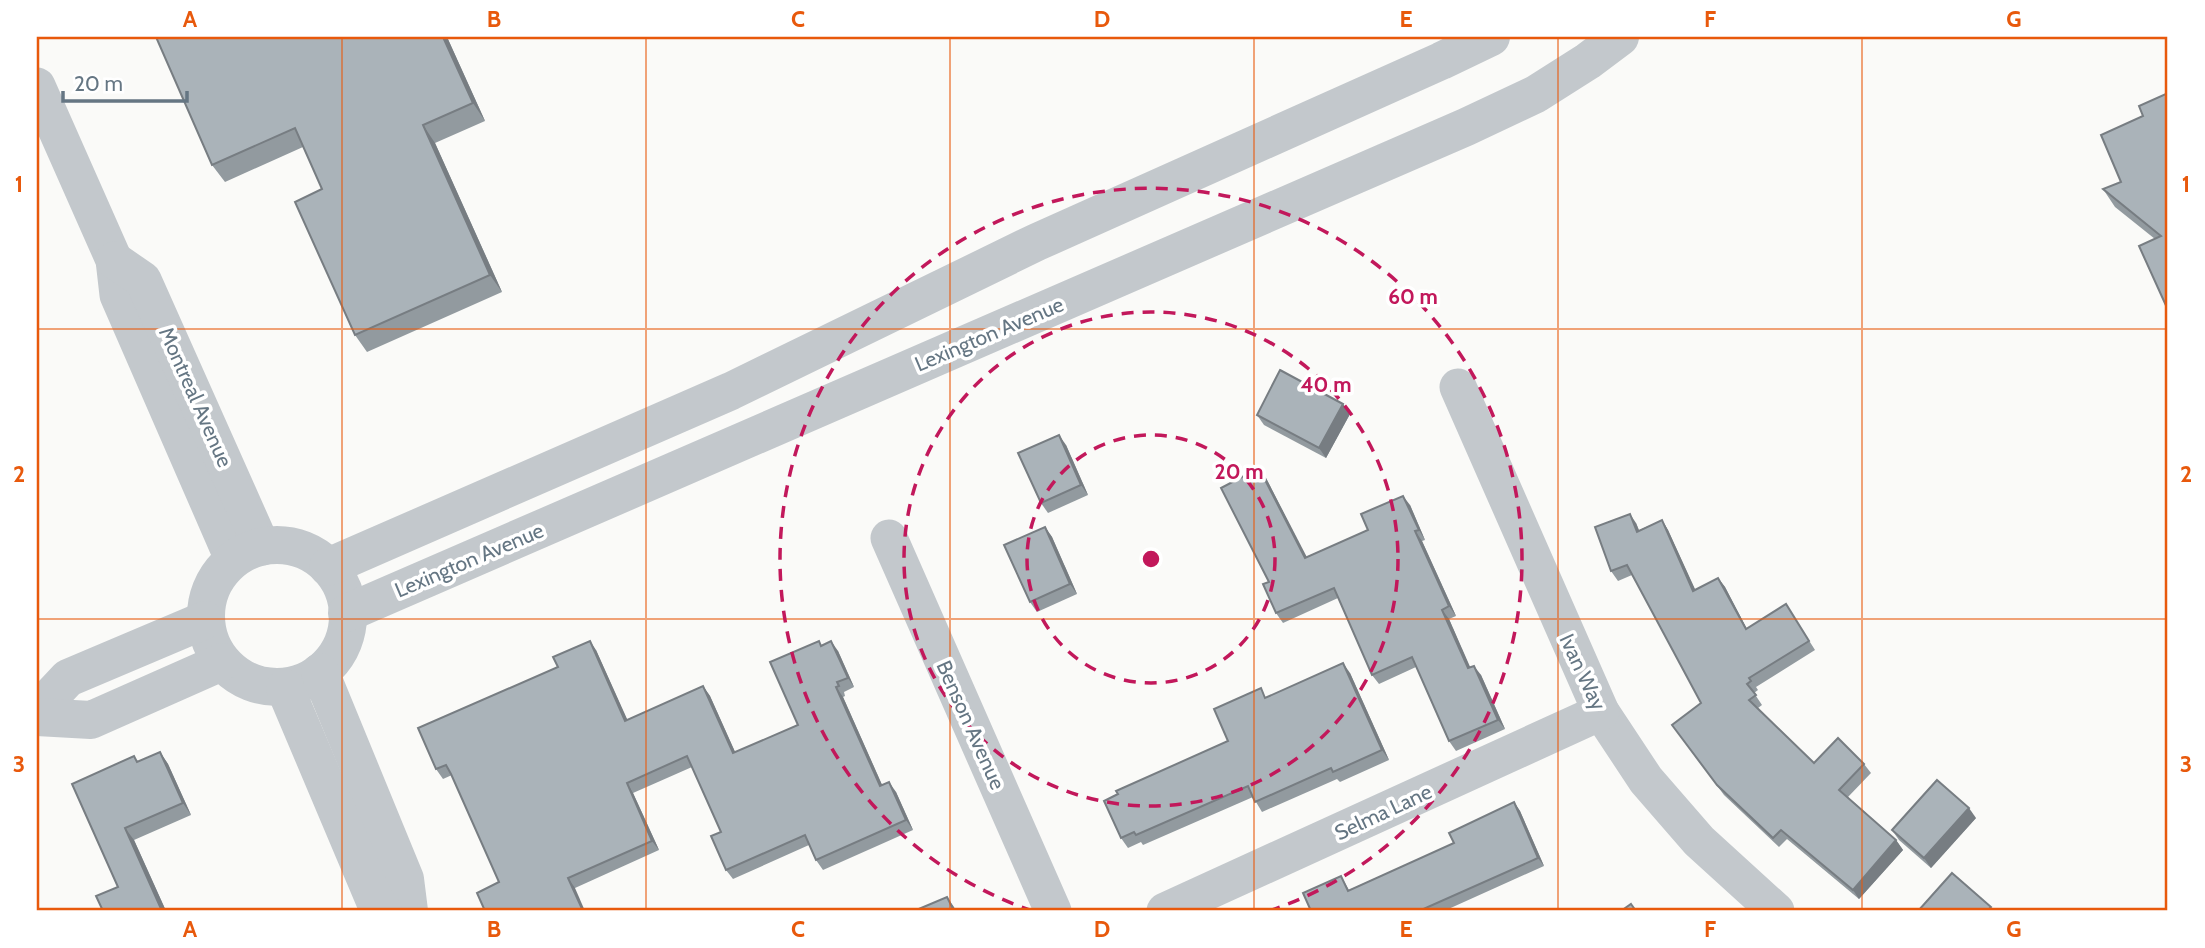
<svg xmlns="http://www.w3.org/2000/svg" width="2205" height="948" font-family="Cabin,sans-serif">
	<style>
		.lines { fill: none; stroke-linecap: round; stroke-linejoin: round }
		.minor { stroke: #c3c8cc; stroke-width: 37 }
		.tertiary { stroke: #c3c8cc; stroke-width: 38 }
		.wall { fill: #929a9f }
		.shaded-wall { fill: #777d82 }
		.building { fill: #aab3b9; stroke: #777d82; stroke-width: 2 }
		.grid { fill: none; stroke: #e8590c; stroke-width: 2; stroke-opacity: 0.55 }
		.ring { fill: none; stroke: #c2185b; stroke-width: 3.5; stroke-dasharray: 12 9 }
		.labels { text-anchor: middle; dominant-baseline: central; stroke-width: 7; stroke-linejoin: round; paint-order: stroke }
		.street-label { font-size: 21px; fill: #657683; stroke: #fff }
		.centre { fill: #c2185b; stroke: #fff; stroke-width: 3.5 }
		.ring-label { font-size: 21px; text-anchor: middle; font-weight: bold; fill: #c2185b; stroke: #fff; stroke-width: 7; stroke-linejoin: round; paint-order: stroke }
		.neatline { fill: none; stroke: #e8590c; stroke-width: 2.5 }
		.grid-label { font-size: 23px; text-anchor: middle; font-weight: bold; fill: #e8590c }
	</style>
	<rect width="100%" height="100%" fill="#fafaf8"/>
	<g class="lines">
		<g class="minor">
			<path d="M37 86 114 260 118 295 233 559"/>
			<path d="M114 260 143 280 262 547"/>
			<path d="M1458 387 1601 712 1646 780 1699 841 1776 911"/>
			<path d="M889 538 1053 911"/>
			<path d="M1165 911 1601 712"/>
		</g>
		<g class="tertiary">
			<circle cx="277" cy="616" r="71"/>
			<path d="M328 567 731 391 1037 242 1441 61 1491 37"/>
			<path d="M347 613 1466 127 1536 94 1588 61 1620 37"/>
			<path d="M320 672 405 879 409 911"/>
			<path d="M285 688 375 901 383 911"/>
			<path d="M37 711 68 678 205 620"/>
			<path d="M37 717 91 720 222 662"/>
		</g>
	</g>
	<g class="wall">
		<path d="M156 37H447L485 121 435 143 502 292 367 352 355 335 322 189 303 147 225 182 212 165Z"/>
		<path d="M2168 93V311L2155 239 2115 207 2103 189 2121 182 2143 116Z"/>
		<path d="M1343 404 1350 414 1326 458 1264 425 1257 415Z"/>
		<path d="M1066 445 1088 495 1048 513 1041 503Z"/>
		<path d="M1266 478 1306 557 1368 530 1410 505 1425 540 1422 541 1456 616 1449 619 1470 668 1481 675 1505 729 1456 751 1449 741 1416 667 1379 684 1372 675 1338 598 1283 623 1276 613 1269 582Z"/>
		<path d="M1662 520 1668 530 1695 590 1718 578 1725 587 1747 629 1786 604 1815 650 1756 687 1758 690 1754 693 1762 705 1758 708 1814 763 1864 764 1871 773 1848 797 1896 840 1903 850 1859 899 1787 839 1779 847 1724 795 1672 725 1701 703 1632 575 1618 581 1611 571 1636 523 1639 530Z"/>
		<path d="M1045 527 1052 537 1077 594 1037 612 1030 602Z"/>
		<path d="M822 645 838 651 854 687 844 692 845 696 843 697 882 785 896 792 913 830 823 870 816 860 809 845 733 879 726 870 721 832 692 767 633 793 659 850 575 888 499 882 452 775 443 779 436 769 596 650 627 720 703 686 710 696 735 752 798 725Z"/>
		<path d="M1350 673 1389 760 1340 782 1337 779 1262 812 1253 797 1143 845 1141 842 1128 848 1121 838 1228 741 1267 697Z"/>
		<path d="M160 752 168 764 191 815 134 840 166 911H103L118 887 72 784 138 762Z"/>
		<path d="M1514 802 1520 811 1544 866 1444 911H1311L1341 876 1349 890 1454 843Z"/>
		<path d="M1976 818 1931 868 1899 840 1892 830Z"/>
	</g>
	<g class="shaded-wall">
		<path d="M443 37H447L485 121 473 103Z"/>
		<path d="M423 125 435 143 502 292 490 275Z"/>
		<path d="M1343 404 1350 414 1326 458 1319 448Z"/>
		<path d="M1059 435 1066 445 1088 495 1081 485Z"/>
		<path d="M1259 468 1266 478 1312 567 1305 558Z"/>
		<path d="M1403 496 1410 505 1425 540 1419 530Z"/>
		<path d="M1630 514 1636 523 1643 541 1637 532Z"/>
		<path d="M1662 520 1668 530 1700 600 1693 591Z"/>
		<path d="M1045 527 1052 537 1077 594 1070 584Z"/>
		<path d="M1415 531 1422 541 1456 616 1449 606Z"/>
		<path d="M1718 578 1725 587 1752 639 1746 629Z"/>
		<path d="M1442 610 1449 619 1475 678 1468 668Z"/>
		<path d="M590 641 596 650 632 730 625 721Z"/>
		<path d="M831 641 838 651 854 687 848 678Z"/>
		<path d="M1343 663 1350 673 1389 760 1382 750Z"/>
		<path d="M1474 666 1481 675 1505 729 1498 720Z"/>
		<path d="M703 686 710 696 740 763 733 753Z"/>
		<path d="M836 687 843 697 887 796 880 786Z"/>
		<path d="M160 752 168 764 191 815 183 803Z"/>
		<path d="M889 782 896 792 913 830 906 820Z"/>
		<path d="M627 783 633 793 659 850 652 841Z"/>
		<path d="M1514 802 1520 811 1544 866 1538 858Z"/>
		<path d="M1969 808 1976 818 1931 868 1924 858Z"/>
		<path d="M125 828 134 840 166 911H162Z"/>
		<path d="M1896 840 1903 850 1859 899 1853 890Z"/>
		<path d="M568 878 575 888 585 911H583Z"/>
		<path d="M947 897 954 907 956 911H954Z"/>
	</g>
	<g class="building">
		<path d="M156 37H443L473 103 423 125 490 275 355 335 295 202 322 189 295 128 212 165Z"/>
		<path d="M2168 93V310L2139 246 2161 236 2103 189 2121 182 2101 135 2143 116 2139 106Z"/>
		<path d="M1280 370 1343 404 1319 448 1257 415Z"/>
		<path d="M1059 435 1081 485 1041 503 1018 453Z"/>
		<path d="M1259 468 1305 558 1368 530 1361 514 1403 496 1419 530 1415 531 1449 606 1442 610 1468 668 1474 666 1498 720 1449 741 1412 657 1372 675 1334 588 1276 613 1263 584 1269 582 1221 488Z"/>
		<path d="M1630 514 1637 532 1662 520 1693 591 1718 578 1746 629 1786 604 1809 641 1749 678 1751 681 1747 684 1756 695 1749 700 1814 763 1838 738 1864 764 1839 790 1896 840 1853 890 1781 830 1773 838 1717 785 1672 725 1701 703 1627 565 1611 571 1595 527Z"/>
		<path d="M1045 527 1070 584 1030 602 1004 545Z"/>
		<path d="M590 641 625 721 703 686 733 753 798 725 770 662 819 641 821 646 831 641 848 678 837 682 839 686 836 687 880 786 889 782 906 820 816 860 805 835 726 870 711 836 721 832 687 756 627 783 652 841 568 878 583 911H485L477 893 499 882 451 774 446 765 436 769 418 728 558 667 553 657Z"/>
		<path d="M1343 663 1382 750 1333 772 1331 768 1255 802 1248 786 1136 835 1134 832 1121 838 1104 801 1118 794 1116 791 1228 741 1214 709 1261 688 1265 698Z"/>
		<path d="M160 752 183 803 125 828 162 911H103L96 896 118 887 72 784 134 756 137 762Z"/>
		<path d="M1937 780 1969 808 1924 858 1892 830Z"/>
		<path d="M1514 802 1538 858 1419 911H1311L1303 893 1341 876 1348 891 1454 843 1449 833Z"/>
		<path d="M1952 873 1991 907 1987 911H1918Z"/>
		<path d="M947 897 954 911H914Z"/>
		<path d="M1631 904 1636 911H1621Z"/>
	</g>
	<path class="grid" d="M342 37V911M646 37V911M950 37V911M1254 37V911M1558 37V911M1862 37V911M37 329H2168M37 619H2168"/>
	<g class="ring">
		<circle cx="1151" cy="559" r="124"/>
		<circle cx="1151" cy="559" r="247"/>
		<path d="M1033 911A371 371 0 1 1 1269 911"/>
	</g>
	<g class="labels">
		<g class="street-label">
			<text transform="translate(989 334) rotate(-23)">Lexington Avenue</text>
			<text transform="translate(196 397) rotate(66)">Montreal Avenue</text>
			<text transform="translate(469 560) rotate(-23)">Lexington Avenue</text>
			<text transform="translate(1583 672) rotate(65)">Ivan Way</text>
			<text transform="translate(971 725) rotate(66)">Benson Avenue</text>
			<text transform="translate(1383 812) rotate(-25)">Selma Lane</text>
		</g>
	</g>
	<circle cx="1151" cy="559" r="10" class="centre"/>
	<g class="ring-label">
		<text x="1413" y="304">60 m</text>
		<text x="1326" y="392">40 m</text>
		<text x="1239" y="479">20 m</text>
	</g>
	<rect width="2205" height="948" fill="none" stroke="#ffffff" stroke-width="77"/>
	<path d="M63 91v10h124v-10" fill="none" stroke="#657683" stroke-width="3.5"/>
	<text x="74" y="91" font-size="21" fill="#657683" stroke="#ffffff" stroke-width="5" paint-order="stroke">20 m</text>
	<rect x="38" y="38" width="2128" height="871" class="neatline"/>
	<g class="grid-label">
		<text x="190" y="27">A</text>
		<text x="494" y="27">B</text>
		<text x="798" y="27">C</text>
		<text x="1102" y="27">D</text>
		<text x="1406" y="27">E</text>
		<text x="1710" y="27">F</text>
		<text x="2014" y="27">G</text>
		<text x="19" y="192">1</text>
		<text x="2186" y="192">1</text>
		<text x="19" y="482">2</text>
		<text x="2186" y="482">2</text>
		<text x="19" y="772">3</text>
		<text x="2186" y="772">3</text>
		<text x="190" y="937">A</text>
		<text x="494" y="937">B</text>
		<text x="798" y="937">C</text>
		<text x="1102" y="937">D</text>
		<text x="1406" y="937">E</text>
		<text x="1710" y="937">F</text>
		<text x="2014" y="937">G</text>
	</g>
</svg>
